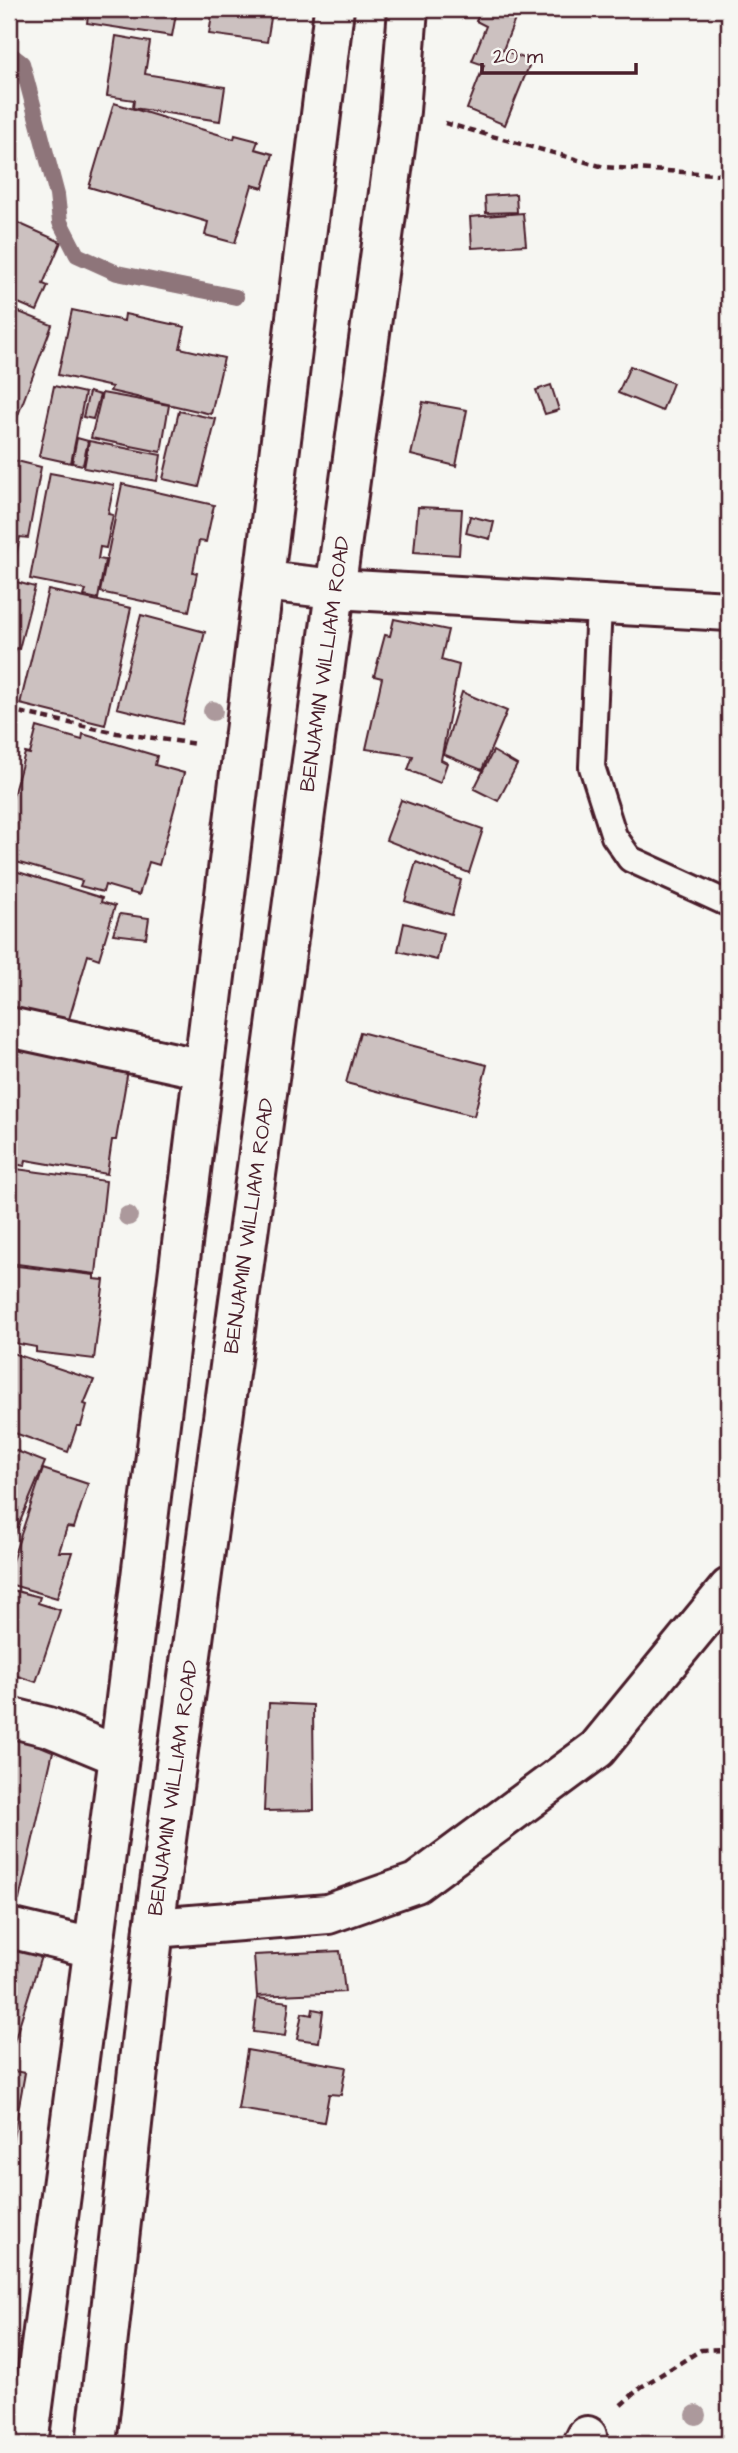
<svg xmlns="http://www.w3.org/2000/svg" width="738" height="2453" font-family="'Architects Daughter',sans-serif">
	<style>
		.lines { fill: none; stroke-linecap: round; stroke-linejoin: round }
		.stream { stroke: #8e747a; stroke-width: 16 }
		.building { fill: #ccc1c0; stroke: #4a1f2b; stroke-width: 2 }
		.service-casing { stroke: #4a1f2b; stroke-width: 30 }
		.minor-casing { stroke: #4a1f2b; stroke-width: 44 }
		.secondary-casing { stroke: #4a1f2b; stroke-width: 44 }
		.path { stroke: #4a1f2b; stroke-width: 4.5; stroke-dasharray: 7 5; stroke-linecap: butt }
		.service { stroke: #f6f6f2; stroke-width: 24 }
		.minor { stroke: #f6f6f2; stroke-width: 38 }
		.secondary { stroke: #f6f6f2; stroke-width: 38 }
		.tree { fill: #ac999c }
		.labels { text-anchor: middle; dominant-baseline: central; stroke-width: 6; stroke-linejoin: round; paint-order: stroke }
		.street-label { font-size: 21px; fill: #4a1f2b; stroke: #f6f6f2 }
	</style>
	<rect width="100%" height="100%" fill="#f6f6f2"/>
	<filter id="ink" filterUnits="userSpaceOnUse"><feTurbulence type="fractalNoise" baseFrequency=".0143" numOctaves="2"/><feDisplacementMap in="SourceGraphic" scale="14" xChannelSelector="R" yChannelSelector="G"/><feConvolveMatrix kernelMatrix="1 2 1 2 8 2 1 2 1" color-interpolation-filters="sRGB"/></filter>
	<g filter="url(#ink)">
		<g class="lines">
			<path class="stream" d="M9 53 22 63 57 195 60 222 77 255 117 273 236 297"/>
		</g>
		<g class="building">
			<path d="M89 9H177L172 36 87 23Z"/>
			<path d="M213 9H253L272 12 267 42 209 34Z"/>
			<path d="M481 9H519L503 50 531 61 505 125 467 109 484 65 472 61 486 26 476 21Z"/>
			<path d="M116 36 150 42 145 74 225 87 220 121 133 108 134 100 107 96Z"/>
			<path d="M114 103 234 139 235 135 258 141 255 149 273 154 263 188 252 185 235 243 205 235 208 222 89 187Z"/>
			<path d="M9 155 19 160 9 183Z"/>
			<path d="M516 194 517 212 486 213 485 196Z"/>
			<path d="M523 213 526 245 472 248 470 217Z"/>
			<path d="M9 219 61 242 43 284 48 286 37 311 9 299Z"/>
			<path d="M9 308 52 325 9 439Z"/>
			<path d="M72 310 124 321 125 314 185 327 180 348 224 358 211 414 110 391 112 387 58 375Z"/>
			<path d="M630 366 673 383 662 411 618 393Z"/>
			<path d="M551 385 559 410 545 414 536 390Z"/>
			<path d="M54 386 85 393 71 463 39 456Z"/>
			<path d="M89 392 100 395 93 419 83 417Z"/>
			<path d="M102 393 169 405 161 452 91 438Z"/>
			<path d="M423 402 467 410 456 466 411 455Z"/>
			<path d="M179 411 216 419 199 487 163 479Z"/>
			<path d="M77 438 88 441 83 465 72 463Z"/>
			<path d="M89 441 161 455 157 481 84 468Z"/>
			<path d="M9 459 41 467 28 538 20 537 12 574 9 573Z"/>
			<path d="M50 473 114 485 108 514 113 515 106 548 100 547 98 559 105 560 98 599 84 596 86 590 30 579Z"/>
			<path d="M122 484 214 505 206 542 199 541 193 572 197 573 189 611 100 592Z"/>
			<path d="M418 507 462 509 459 555 414 552Z"/>
			<path d="M470 516 494 522 490 539 466 533Z"/>
			<path d="M9 580 35 587 19 649 16 648 9 675Z"/>
			<path d="M48 590 131 608 105 725 20 704Z"/>
			<path d="M141 615 205 632 182 724 117 708Z"/>
			<path d="M394 619 448 630 441 660 459 665 441 760 447 763 440 783 408 770 413 756 366 749 382 678 374 676 385 635 390 636Z"/>
			<path d="M462 692 507 711 482 770 443 754Z"/>
			<path d="M37 727 82 740 83 734 157 756 155 765 184 773 159 865 149 862 139 895 105 885 103 892 80 886 82 881 9 860V819L11 810H9L25 753 30 754Z"/>
			<path d="M493 751 517 765 498 801 474 789Z"/>
			<path d="M401 800 483 829 469 873 386 840Z"/>
			<path d="M416 862 461 880 452 915 405 901Z"/>
			<path d="M15 871 102 898 101 902 115 906 99 959 88 955 67 1026 9 1008V890Z"/>
			<path d="M120 914 149 918 146 938 113 934Z"/>
			<path d="M404 923 443 933 437 960 398 951Z"/>
			<path d="M360 1032 487 1065 474 1116 346 1083Z"/>
			<path d="M9 1044 75 1055V1061L128 1070 116 1140H112L107 1174 26 1160 25 1166 9 1163Z"/>
			<path d="M9 1168 106 1181 96 1274 9 1263Z"/>
			<path d="M9 1265 94 1275V1279L104 1280 94 1359 36 1352V1347L9 1342Z"/>
			<path d="M9 1352 94 1380 84 1404 87 1405 81 1426H77L68 1452 9 1431Z"/>
			<path d="M9 1448 45 1462 9 1548Z"/>
			<path d="M43 1469 88 1484 74 1528 67 1527 59 1552H72L57 1598 9 1584V1570Z"/>
			<path d="M12 1590 40 1597 38 1603 60 1610 36 1682 18 1676 17 1681 9 1678V1594L11 1595Z"/>
			<path d="M269 1703 313 1705 314 1810 264 1811Z"/>
			<path d="M9 1735 54 1747 19 1900 9 1897Z"/>
			<path d="M9 1940 42 1953 12 2048 9 2047Z"/>
			<path d="M340 1951 345 1992 257 1996 254 1955Z"/>
			<path d="M257 1998 289 2002 285 2036 253 2032Z"/>
			<path d="M313 2009 323 2011 319 2042 297 2039 302 2013 312 2015Z"/>
			<path d="M247 2050 346 2067 341 2095 329 2094 324 2122 238 2109Z"/>
			<path d="M9 2070 25 2073 9 2160Z"/>
		</g>
		<g class="lines">
			<defs>
				<path id="service" d="M599 604 592 767 614 836 630 859 729 904"/>
				<g id="minor">
					<path d="M264 581 335 589 729 611"/>
					<path d="M9 1027 203 1069"/>
					<path d="M9 1717 49 1727 119 1756"/>
					<path d="M9 1928 93 1948"/>
					<path d="M154 1928 328 1914 416 1883 597 1749 729 1588"/>
					<path d="M583 2444 587 2436"/>
				</g>
				<g id="secondary">
					<path d="M28 2444 119 1756 334 9"/>
					<path d="M96 2444 154 1928 400 111 408 9"/>
				</g>
			</defs>
			<use href="#service" class="service-casing"/>
			<use href="#minor" class="minor-casing"/>
			<use href="#secondary" class="secondary-casing"/>
			<g class="path">
				<path d="M445 123 604 167 729 175"/>
				<path d="M9 710 117 733 197 744"/>
				<path d="M621 2405 641 2387 701 2350 729 2349"/>
			</g>
			<use href="#service" class="service"/>
			<use href="#minor" class="minor"/>
			<use href="#secondary" class="secondary"/>
		</g>
		<g class="tree">
			<circle cx="213" cy="711" r="10"/>
			<circle cx="128" cy="1216" r="10"/>
			<circle cx="696" cy="2415" r="10"/>
		</g>
	</g>
	<g class="labels">
		<g class="street-label">
			<text transform="translate(325 664) rotate(-82)">BENJAMIN WILLIAM ROAD</text>
			<text transform="translate(249 1226) rotate(-82)">BENJAMIN WILLIAM ROAD</text>
			<text transform="translate(173 1788) rotate(-82)">BENJAMIN WILLIAM ROAD</text>
		</g>
	</g>
	<rect width="738" height="2453" fill="none" stroke="#f6f6f2" stroke-width="35"/>
	<rect x="18" y="18" width="703" height="2418" fill="none" stroke="#4a1f2b" stroke-width="2.5" filter="url(#ink)"/>
	<path d="M482 63v10h154v-10" fill="none" stroke="#4a1f2b" stroke-width="3.5"/>
	<text x="493" y="63" font-size="21" fill="#4a1f2b" stroke="#f6f6f2" stroke-width="5" paint-order="stroke">20 m</text>
</svg>
